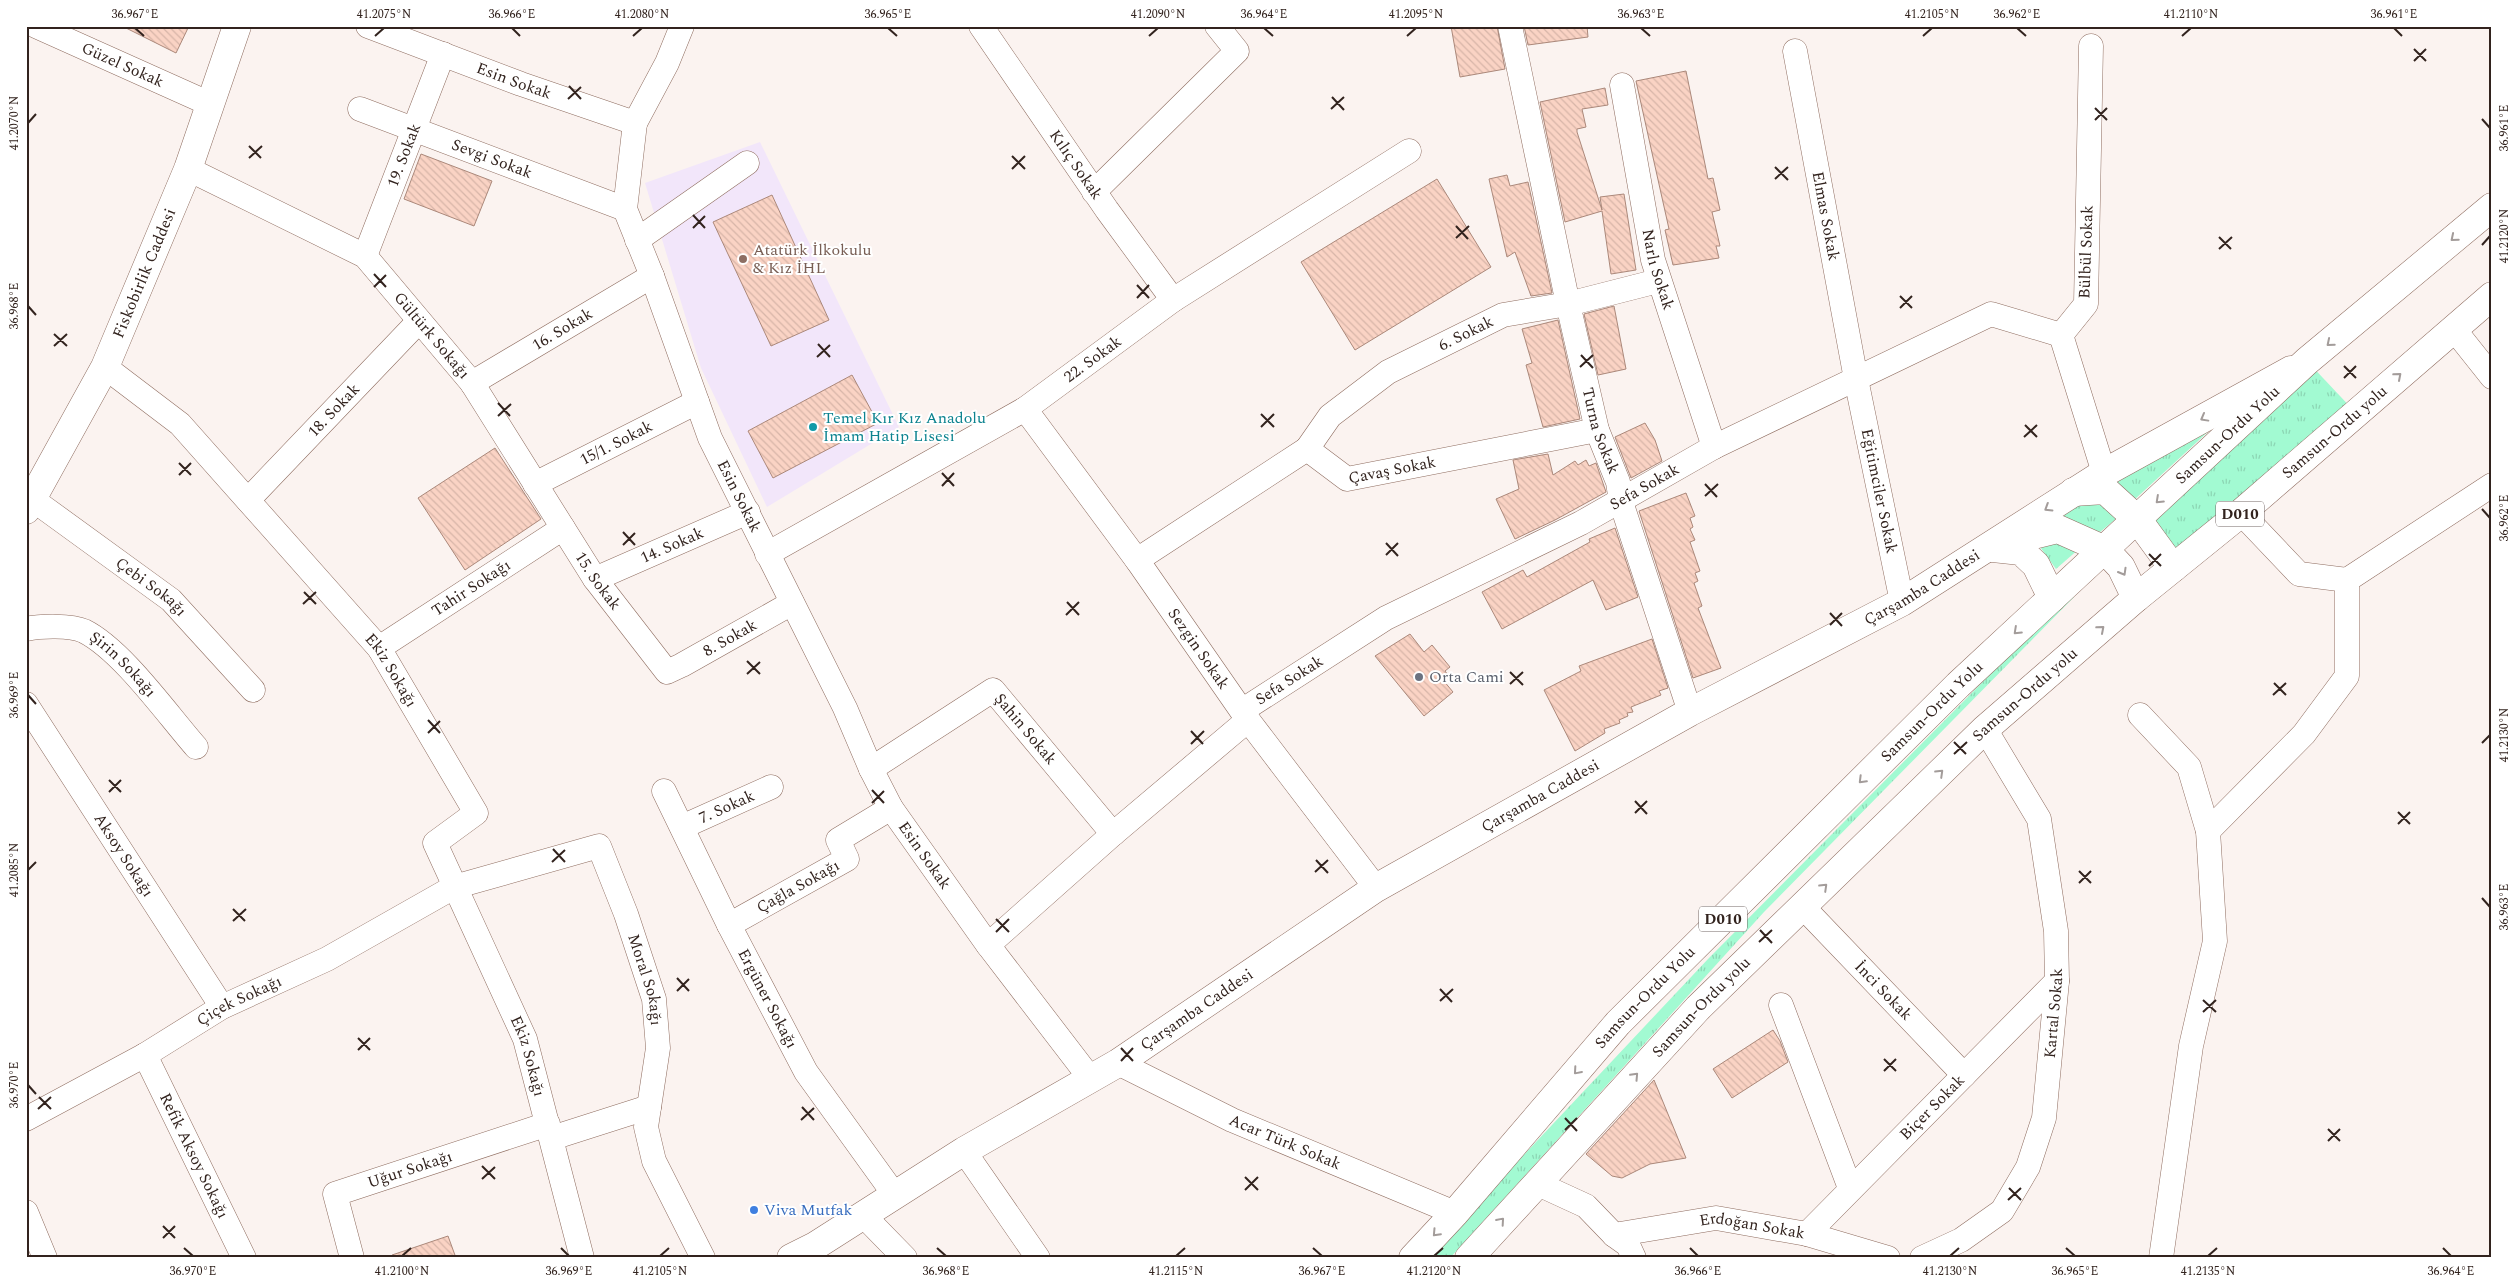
<svg xmlns="http://www.w3.org/2000/svg" width="2518" height="1284" font-family="Spectral,serif">
	<style>
		.education { fill: #f2e6fa }
		.grass { fill: url(#grass-tufts) }
		.building { fill: url(#building-back-hatch); stroke: #ab887a }
		.lines { fill: none; stroke-linecap: round; stroke-linejoin: round }
		.minor-casing { stroke: #8f6d60; stroke-width: 25 }
		.major-casing { stroke: #8f6d60; stroke-width: 29 }
		.highway-casing { stroke: #8f6d60; stroke-width: 29 }
		.minor { stroke: #fff; stroke-width: 24 }
		.major { stroke: #fff; stroke-width: 28 }
		.highway { stroke: #fff; stroke-width: 28 }
		.oneway { stroke: #a39c9a }
		.ticks { fill: none; stroke: #32231e; stroke-width: 2 }
		.education-dot { fill: #8d6e63; stroke: #fff; stroke-width: 2 }
		.culture-dot { fill: #0f9aa8; stroke: #fff; stroke-width: 2 }
		.worship-dot { fill: #6b7280; stroke: #fff; stroke-width: 2 }
		.shop-dot { fill: #3f7fe0; stroke: #fff; stroke-width: 2 }
		.labels { text-anchor: middle; dominant-baseline: central; stroke-width: 4; stroke-linejoin: round; paint-order: stroke }
		.shield { fill: #fff; stroke: #706562; stroke-width: 1 }
		.shield-label { font-size: 15px; font-weight: bold; fill: #32231e }
		.street-label { font-size: 16px; fill: #32231e; stroke: #fff }
		.education-label { font-size: 16px; fill: #785e54; stroke: #fff; text-anchor: start }
		.culture-label { font-size: 16px; fill: #0d838f; stroke: #fff; text-anchor: start }
		.worship-label { font-size: 16px; fill: #5b616d; stroke: #fff; text-anchor: start }
		.shop-label { font-size: 16px; fill: #366cbe; stroke: #fff; text-anchor: start }
		.neatline { fill: none; stroke: #32231e; stroke-width: 2 }
		.ticks-label { font-size: 12px; text-anchor: middle; fill: #32231e }
	</style>
	<defs>
		<pattern id="grass-tufts" width="24" height="20" patternUnits="userSpaceOnUse" patternTransform="scale(1.25)"><rect width="24" height="20" fill="#a2fad2"/><path d="M3 7l-1-3M5 7V3M7 7l1-3M15 17l-1-3M17 17v-4M19 17l1-3" fill="none" stroke="#8cd6b4"/></pattern>
		<pattern id="building-back-hatch" width="6" height="6" patternUnits="userSpaceOnUse" patternTransform="scale(1.25)"><rect width="6" height="6" fill="#fad3c4"/><path d="M-1 5l2 2M0 0l6 6M5-1l2 2" fill="none" stroke="#d7b5a8"/></pattern>
	</defs>
	<rect width="100%" height="100%" fill="#fbf3f0"/>
	<path class="education" d="M760 142 899 427 767 507 701 368 645 183Z"/>
	<g class="grass">
		<path d="M2307 361 2356 413 2173 568 2138 520Z"/>
		<path d="M2223 418 2133 501 2113 478Z"/>
		<path d="M2090 492 2117 518 2100 532 2030 516Z"/>
		<path d="M2032 536 2080 548 2056 569Z"/>
		<path d="M2070 594 2074 597 1764 912 1450 1258H1430L1455 1228 1708 959Z"/>
	</g>
	<g class="building">
		<path d="M122 26H189L176 53Z"/>
		<path d="M1451 26H1497L1505 69 1460 77Z"/>
		<path d="M1524 26H1587L1588 37 1528 45Z"/>
		<path d="M1686 71 1708 179 1713 178 1720 210 1712 212 1720 246H1716L1719 258 1673 265 1665 230 1669 229 1636 81Z"/>
		<path d="M1605 88 1608 105 1582 109 1586 127 1577 129V132L1602 210 1600 197 1624 194 1636 270 1611 274 1602 211 1565 222 1540 102Z"/>
		<path d="M421 154 492 181 474 226 404 199Z"/>
		<path d="M1507 175 1510 186 1528 182 1552 293 1531 296 1515 252 1507 257 1489 179Z"/>
		<path d="M1437 179 1491 267 1355 350 1301 262Z"/>
		<path d="M772 195 829 320 771 346 713 222Z"/>
		<path d="M1614 306 1626 369 1598 375 1584 314Z"/>
		<path d="M1558 320 1580 419 1543 427 1526 365 1532 363 1522 329Z"/>
		<path d="M852 375 878 423 773 478 748 431Z"/>
		<path d="M1645 423 1655 440 1662 461 1631 478 1615 437Z"/>
		<path d="M495 448 541 519 465 570 418 498Z"/>
		<path d="M1548 454 1553 475 1575 461 1578 465 1586 460 1589 466 1596 463 1606 492 1555 520 1515 539 1496 499 1519 489 1513 460Z"/>
		<path d="M1686 493 1695 516 1690 518 1693 527 1690 529 1695 540 1690 542 1700 571 1695 573 1698 581 1694 583 1702 606 1698 608 1721 668 1693 678 1639 511Z"/>
		<path d="M1615 528 1638 597 1606 610 1593 580 1502 629 1482 592 1523 570 1527 577 1590 542 1589 539Z"/>
		<path d="M1410 634 1424 652 1432 645 1450 667 1445 671 1448 675 1443 680 1453 692 1424 716 1375 656Z"/>
		<path d="M1652 639 1668 688 1659 691 1661 695 1631 707 1633 712 1627 713 1628 716 1619 720 1620 723 1604 729 1605 733 1575 751 1544 690 1581 671 1579 666Z"/>
		<path d="M1773 1030 1780 1041 1788 1062 1732 1098 1713 1069Z"/>
		<path d="M1654 1080 1686 1158 1650 1164 1622 1178 1612 1176 1586 1154Z"/>
		<path d="M448 1236 456 1258H392V1255Z"/>
	</g>
	<g class="lines">
		<defs>
			<g id="minor">
				<path id="s1" d="M36 26 210 104"/>
				<path id="s2" d="M368 26 521 84 635 123 625 209 652 276 710 438 845 708 871 769 891 808 988 945 1090 1078"/>
				<path id="s3" d="M981 26 1107 210 1173 300"/>
				<path id="s4" d="M1510 26 1568 304 1597 430 1618 482 1621 502 1690 712"/>
				<path d="M2091 46 2086 304 2061 335 2104 473"/>
				<path id="s5" d="M1795 51 1856 379 1902 602"/>
				<path id="s6" d="M1622 85 1653 260 1714 447"/>
				<path id="s7" d="M360 109 625 209"/>
				<path d="M635 123 667 63 682 26"/>
				<path id="s8" d="M188 169 365 256 472 383 595 579 667 672 682 665 792 603"/>
				<path d="M1094 192 1237 51 1217 26"/>
				<path d="M637 240 747 163"/>
				<path id="s9" d="M365 256 443 54"/>
				<path d="M2453 328 2492 377"/>
				<path id="s10" d="M105 367 180 424 379 648 476 813 435 843 525 1039 582 1258"/>
				<path id="s11" d="M472 383 652 276"/>
				<path id="s12" d="M1025 409 1137 560 1248 720 1376 888"/>
				<path id="s13" d="M1307 449 1330 416 1388 372 1503 315 1568 304 1658 281"/>
				<path id="s14" d="M535 484 697 402"/>
				<path id="s15" d="M32 499 171 600 253 690"/>
				<path id="s16" d="M248 500 419 321"/>
				<path d="M2241 513 2299 574 2347 580"/>
				<path id="s17" d="M767 554 1025 409 1173 300 1409 151"/>
				<path id="s18" d="M1137 560 1307 449 1347 479 1597 430"/>
				<path id="s19" d="M595 579 748 512"/>
				<path id="s20" d="M26 629C40 626 71 625 84 631 122 650 167 714 196 747"/>
				<path id="s21" d="M379 648 563 528"/>
				<path id="s22" d="M26 704 222 1007"/>
				<path id="s23" d="M1243 710 1386 618 1581 523 1714 447 1991 314 2061 335"/>
				<path d="M2140 715 2189 767 2208 831 2215 941 2191 1046 2161 1258"/>
				<path id="s24" d="M871 769 993 690 1113 834"/>
				<path id="s25" d="M664 791 729 925 806 1072 894 1194"/>
				<path id="s26" d="M682 827 771 787"/>
				<path d="M2208 831 2304 734 2347 676V580L2492 485"/>
				<path id="s27" d="M1803 907 1964 1075"/>
				<path id="s28" d="M729 925 847 859 838 840 891 808"/>
				<path d="M988 945 1113 834 1248 720"/>
				<path d="M1781 1005 1850 1188"/>
				<path id="s29" d="M145 1055 244 1258"/>
				<path id="s30" d="M1118 1063 1232 1120 1455 1213"/>
				<path id="s31" d="M26 1119 145 1055 222 1007 327 959 454 887 599 846 626 914 654 999 658 1048 646 1127 654 1161 703 1258"/>
				<path d="M552 1138 649 1107"/>
				<path d="M964 1151 1038 1258"/>
				<path d="M1536 1183 1586 1206 1614 1235 1628 1245 1634 1258"/>
				<path d="M26 1212 45 1258"/>
				<path d="M863 1215 905 1258"/>
				<path id="s32" d="M1807 1234 2057 981"/>
				<path id="s33" d="M1614 1235 1716 1218 1807 1234 1888 1258"/>
				<path id="s34" d="M352 1258 335 1194 548 1124"/>
				<path id="s35" d="M1922 1258 1961 1240 2002 1211 2028 1167 2044 1118 2057 981 2056 931 2039 819 1985 729"/>
			</g>
			<g id="major">
				<path d="M2073 492 2105 490 2138 520 2173 568"/>
				<path id="s36" d="M26 510 105 367 188 169 237 26"/>
				<path d="M2009 541 2058 529 2105 550 2121 567 2136 598"/>
				<path d="M1993 548 2021 551 2036 565 2052 598"/>
				<path id="s37" d="M791 1258 815 1246 964 1151 1118 1063 1376 888 1690 712 1902 602 2104 473 2291 370"/>
			</g>
			<g id="highway">
				<path id="s38" d="M1413 1258 1455 1213 1618 1023 1958 685 2307 361 2492 207"/>
				<path id="s39" d="M1469 1258 1698 1008 1985 729 2136 598 2241 513 2492 296"/>
			</g>
		</defs>
		<use href="#minor" class="minor-casing"/>
		<use href="#major" class="major-casing"/>
		<use href="#highway" class="highway-casing"/>
		<use href="#minor" class="minor"/>
		<use href="#major" class="major"/>
		<use href="#highway" class="highway"/>
	</g>
	<defs><path id="oneway-chevron" d="M-2-3.5L2.5 0L-2 3.5" fill="none" stroke-width="1.6" stroke-linecap="round" stroke-linejoin="round" transform="scale(1.25)"/></defs>
	<g class="oneway">
		<use href="#oneway-chevron" transform="translate(2454 238) rotate(140)"/>
		<use href="#oneway-chevron" transform="translate(2330 343) rotate(140)"/>
		<use href="#oneway-chevron" transform="translate(2398 376) rotate(-41)"/>
		<use href="#oneway-chevron" transform="translate(2204 418) rotate(151)"/>
		<use href="#oneway-chevron" transform="translate(2159 500) rotate(137)"/>
		<use href="#oneway-chevron" transform="translate(2048 508) rotate(148)"/>
		<use href="#oneway-chevron" transform="translate(2123 572) rotate(60)"/>
		<use href="#oneway-chevron" transform="translate(2101 629) rotate(-41)"/>
		<use href="#oneway-chevron" transform="translate(2017 631) rotate(137)"/>
		<use href="#oneway-chevron" transform="translate(1940 773) rotate(-44)"/>
		<use href="#oneway-chevron" transform="translate(1862 780) rotate(135)"/>
		<use href="#oneway-chevron" transform="translate(1824 887) rotate(-44)"/>
		<use href="#oneway-chevron" transform="translate(1577 1071) rotate(131)"/>
		<use href="#oneway-chevron" transform="translate(1635 1076) rotate(-47)"/>
		<use href="#oneway-chevron" transform="translate(1501 1221) rotate(-49)"/>
		<use href="#oneway-chevron" transform="translate(1436 1233) rotate(133)"/>
	</g>
	<path class="ticks" d="M135 28 144 36M512 28 520 36M888 28 897 36M1264 28 1273 36M1641 28 1650 36M2017 28 2026 36M2394 28 2402 36M375 36 384 28M633 36 642 28M1149 36 1158 28M1407 36 1416 28M1923 36 1932 28M2182 36 2191 28M2414 49 2426 61M2414 61 2426 49M569 86 581 99M1332 97 1344 110M568 99 581 87M2095 108 2107 120M1331 109 1344 97M2482 119 2490 128M2095 120 2107 108M28 123 36 114M249 146 261 158M1012 156 1025 169M249 158 262 146M1775 167 1788 180M1012 169 1025 156M1775 179 1788 167M693 215 705 228M1456 226 1468 239M693 228 705 216M2219 237 2231 249M1456 238 1469 226M2482 245 2490 236M2219 249 2232 237M374 274 386 287M1137 285 1149 298M374 287 386 275M1900 296 1912 308M1137 298 1149 285M28 306 36 315M1900 308 1912 296M54 334 67 346M818 344 830 357M54 346 67 334M1581 355 1593 368M817 357 830 345M2344 366 2356 378M1580 367 1593 355M2344 378 2356 366M498 403 510 416M1261 414 1274 427M498 416 511 404M2025 425 2037 437M1261 427 1274 414M2024 437 2037 425M179 463 191 475M942 473 954 486M179 475 191 463M1705 484 1717 497M942 486 954 473M1705 496 1718 484M2482 509 2490 518M623 532 635 545M1386 543 1398 556M623 545 635 533M2149 554 2161 566M1386 555 1398 543M2149 566 2161 554M304 592 316 604M1067 602 1079 615M303 604 316 592M1830 613 1842 626M1066 615 1079 602M1830 625 1842 613M747 661 760 674M1510 672 1523 685M747 674 760 662M2274 683 2286 695M1510 684 1523 672M28 695 36 704M2273 695 2286 683M428 720 440 733M1191 731 1203 744M428 733 440 721M1954 742 1966 754M2482 743 2490 735M1191 744 1204 731M1954 754 1967 742M109 780 121 792M872 790 884 803M109 792 121 780M1635 801 1647 814M872 803 884 791M2398 812 2410 824M1635 813 1647 801M2398 824 2410 812M553 849 565 862M1316 860 1328 873M552 862 565 850M28 870 36 862M2079 871 2091 883M1315 872 1328 860M2079 883 2091 871M2482 898 2490 907M233 909 245 921M996 919 1009 932M233 921 246 909M1760 930 1772 943M996 932 1009 919M1759 942 1772 930M677 978 689 991M1440 989 1452 1002M677 991 689 979M2203 1000 2216 1012M1440 1001 1453 989M2203 1012 2216 1000M358 1038 370 1050M1121 1048 1133 1061M358 1050 370 1038M1884 1059 1896 1071M1121 1061 1133 1048M1884 1071 1896 1059M28 1085 36 1094M39 1097 51 1109M802 1107 814 1120M38 1109 51 1097M1565 1118 1577 1131M801 1120 814 1108M2328 1129 2340 1141M1565 1130 1577 1118M2328 1141 2340 1129M482 1166 495 1179M1245 1177 1258 1190M482 1179 495 1167M2009 1188 2021 1200M1245 1190 1258 1177M2008 1200 2021 1188M163 1226 175 1238M163 1238 175 1226M184 1248 193 1256M561 1248 569 1256M937 1248 946 1256M1313 1248 1322 1256M1690 1248 1698 1256M2066 1248 2075 1256M2443 1248 2451 1256M402 1256 411 1248M660 1256 669 1248M1176 1256 1185 1248M1434 1256 1443 1248M1950 1256 1959 1248M2208 1256 2217 1248"/>
	<circle class="education-dot" cx="743" cy="259" r="5"/>
	<circle class="culture-dot" cx="813" cy="427" r="5"/>
	<circle class="worship-dot" cx="1419" cy="677" r="5"/>
	<circle class="shop-dot" cx="754" cy="1210" r="5"/>
	<g class="labels">
		<g class="shield">
			<rect x="2216" y="501.5" width="48" height="25" rx="4"/>
			<rect x="1699" y="906.5" width="48" height="25" rx="4"/>
		</g>
		<g class="shield-label">
			<text x="2240" y="514">D010</text>
			<text x="1723" y="919">D010</text>
		</g>
		<g class="street-label">
			<text stroke="none"><textPath href="#s1" startOffset="95">Güzel Sokak</textPath></text>
			<text stroke="none"><textPath href="#s2" startOffset="156">Esin Sokak</textPath></text>
			<text stroke="none"><textPath href="#s9" startOffset="108">19. Sokak</textPath></text>
			<text stroke="none"><textPath href="#s7" startOffset="141">Sevgi Sokak</textPath></text>
			<text stroke="none"><textPath href="#s3" startOffset="168">Kılıç Sokak</textPath></text>
			<text stroke="none"><textPath href="#s5" startOffset="168">Elmas Sokak</textPath></text>
			<text transform="translate(2086 252) rotate(-88)">Bülbül Sokak</text>
			<text stroke="none"><textPath href="#s6" startOffset="188">Narlı Sokak</textPath></text>
			<text stroke="none"><textPath href="#s36" startOffset="265">Fiskobirlik Caddesi</textPath></text>
			<text stroke="none"><textPath href="#s11" startOffset="105">16. Sokak</textPath></text>
			<text stroke="none"><textPath href="#s13" startOffset="200">6. Sokak</textPath></text>
			<text stroke="none"><textPath href="#s8" startOffset="301">Gültürk Sokağı</textPath></text>
			<text stroke="none"><textPath href="#s17" startOffset="380">22. Sokak</textPath></text>
			<text stroke="none"><textPath href="#s16" startOffset="124">18. Sokak</textPath></text>
			<text stroke="none"><textPath href="#s4" startOffset="415">Turna Sokak</textPath></text>
			<text stroke="none"><textPath href="#s39" startOffset="1198">Samsun-Ordu yolu</textPath></text>
			<text stroke="none"><textPath href="#s38" startOffset="1159">Samsun-Ordu Yolu</textPath></text>
			<text stroke="none"><textPath href="#s14" startOffset="91">15/1. Sokak</textPath></text>
			<text stroke="none"><textPath href="#s18" startOffset="299">Çavaş Sokak</textPath></text>
			<text stroke="none"><textPath href="#s23" startOffset="460">Sefa Sokak</textPath></text>
			<text stroke="none"><textPath href="#s5" startOffset="448">Eğitimciler Sokak</textPath></text>
			<text stroke="none"><textPath href="#s2" startOffset="680">Esin Sokak</textPath></text>
			<text stroke="none"><textPath href="#s19" startOffset="84">14. Sokak</textPath></text>
			<text stroke="none"><textPath href="#s8" startOffset="598">15. Sokak</textPath></text>
			<text stroke="none"><textPath href="#s37" startOffset="1316">Çarşamba Caddesi</textPath></text>
			<text stroke="none"><textPath href="#s15" startOffset="148">Çebi Sokağı</textPath></text>
			<text stroke="none"><textPath href="#s21" startOffset="110">Tahir Sokağı</textPath></text>
			<text stroke="none"><textPath href="#s8" startOffset="784">8. Sokak</textPath></text>
			<text stroke="none"><textPath href="#s12" startOffset="296">Sezgin Sokak</textPath></text>
			<text stroke="none"><textPath href="#s20" startOffset="110">Şirin Sokağı</textPath></text>
			<text stroke="none"><textPath href="#s10" startOffset="419">Ekiz Sokağı</textPath></text>
			<text stroke="none"><textPath href="#s23" startOffset="55">Sefa Sokak</textPath></text>
			<text stroke="none"><textPath href="#s39" startOffset="792">Samsun-Ordu yolu</textPath></text>
			<text stroke="none"><textPath href="#s38" startOffset="754">Samsun-Ordu Yolu</textPath></text>
			<text stroke="none"><textPath href="#s24" startOffset="196">Şahin Sokak</textPath></text>
			<text stroke="none"><textPath href="#s37" startOffset="881">Çarşamba Caddesi</textPath></text>
			<text stroke="none"><textPath href="#s26" startOffset="49">7. Sokak</textPath></text>
			<text stroke="none"><textPath href="#s22" startOffset="180">Aksoy Sokağı</textPath></text>
			<text stroke="none"><textPath href="#s2" startOffset="1085">Esin Sokak</textPath></text>
			<text stroke="none"><textPath href="#s28" startOffset="79">Çağla Sokağı</textPath></text>
			<text stroke="none"><textPath href="#s31" startOffset="780">Moral Sokağı</textPath></text>
			<text stroke="none"><textPath href="#s27" startOffset="116">İnci Sokak</textPath></text>
			<text stroke="none"><textPath href="#s38" startOffset="349">Samsun-Ordu Yolu</textPath></text>
			<text stroke="none"><textPath href="#s25" startOffset="232">Ergüner Sokağı</textPath></text>
			<text stroke="none"><textPath href="#s31" startOffset="244">Çiçek Sokağı</textPath></text>
			<text stroke="none"><textPath href="#s39" startOffset="342">Samsun-Ordu yolu</textPath></text>
			<text stroke="none"><textPath href="#s37" startOffset="476">Çarşamba Caddesi</textPath></text>
			<text stroke="none"><textPath href="#s35" startOffset="301">Kartal Sokak</textPath></text>
			<text stroke="none"><textPath href="#s10" startOffset="869">Ekiz Sokağı</textPath></text>
			<text stroke="none"><textPath href="#s32" startOffset="178">Biçer Sokak</textPath></text>
			<text stroke="none"><textPath href="#s30" startOffset="185">Acar Türk Sokak</textPath></text>
			<text stroke="none"><textPath href="#s29" startOffset="112">Refik Aksoy Sokağı</textPath></text>
			<text stroke="none"><textPath href="#s34" startOffset="145">Uğur Sokağı</textPath></text>
			<text stroke="none"><textPath href="#s33" startOffset="140">Erdoğan Sokak</textPath></text>
		</g>
		<g class="education-label">
			<text x="753" y="250">Atatürk İlkokulu<tspan x="753" dy="18">&amp; Kız İHL</tspan></text>
		</g>
		<g class="culture-label">
			<text x="823" y="418">Temel Kır Kız Anadolu<tspan x="823" dy="18">İmam Hatip Lisesi</tspan></text>
		</g>
		<g class="worship-label">
			<text x="1429" y="677">Orta Cami</text>
		</g>
		<g class="shop-label">
			<text x="764" y="1210">Viva Mutfak</text>
		</g>
	</g>
	<rect width="2518" height="1284" fill="none" stroke="#ffffff" stroke-width="55"/>
	<rect x="28" y="28" width="2462" height="1228" class="neatline"/>
	<g class="ticks-label">
		<text x="135" y="18">36.967°E</text>
		<text x="384" y="18">41.2075°N</text>
		<text x="512" y="18">36.966°E</text>
		<text x="642" y="18">41.2080°N</text>
		<text x="888" y="18">36.965°E</text>
		<text x="1158" y="18">41.2090°N</text>
		<text x="1264" y="18">36.964°E</text>
		<text x="1416" y="18">41.2095°N</text>
		<text x="1641" y="18">36.963°E</text>
		<text x="1932" y="18">41.2105°N</text>
		<text x="2017" y="18">36.962°E</text>
		<text x="2191" y="18">41.2110°N</text>
		<text x="2394" y="18">36.961°E</text>
		<text transform="translate(14 123) rotate(-90)" y="4">41.2070°N</text>
		<text transform="translate(2504 128) rotate(-90)" y="4">36.961°E</text>
		<text transform="translate(2504 236) rotate(-90)" y="4">41.2120°N</text>
		<text transform="translate(14 306) rotate(-90)" y="4">36.968°E</text>
		<text transform="translate(2504 518) rotate(-90)" y="4">36.962°E</text>
		<text transform="translate(14 695) rotate(-90)" y="4">36.969°E</text>
		<text transform="translate(2504 735) rotate(-90)" y="4">41.2130°N</text>
		<text transform="translate(14 870) rotate(-90)" y="4">41.2085°N</text>
		<text transform="translate(2504 907) rotate(-90)" y="4">36.963°E</text>
		<text transform="translate(14 1085) rotate(-90)" y="4">36.970°E</text>
		<text x="193" y="1275">36.970°E</text>
		<text x="402" y="1275">41.2100°N</text>
		<text x="569" y="1275">36.969°E</text>
		<text x="660" y="1275">41.2105°N</text>
		<text x="946" y="1275">36.968°E</text>
		<text x="1176" y="1275">41.2115°N</text>
		<text x="1322" y="1275">36.967°E</text>
		<text x="1434" y="1275">41.2120°N</text>
		<text x="1698" y="1275">36.966°E</text>
		<text x="1950" y="1275">41.2130°N</text>
		<text x="2075" y="1275">36.965°E</text>
		<text x="2208" y="1275">41.2135°N</text>
		<text x="2451" y="1275">36.964°E</text>
	</g>
</svg>
